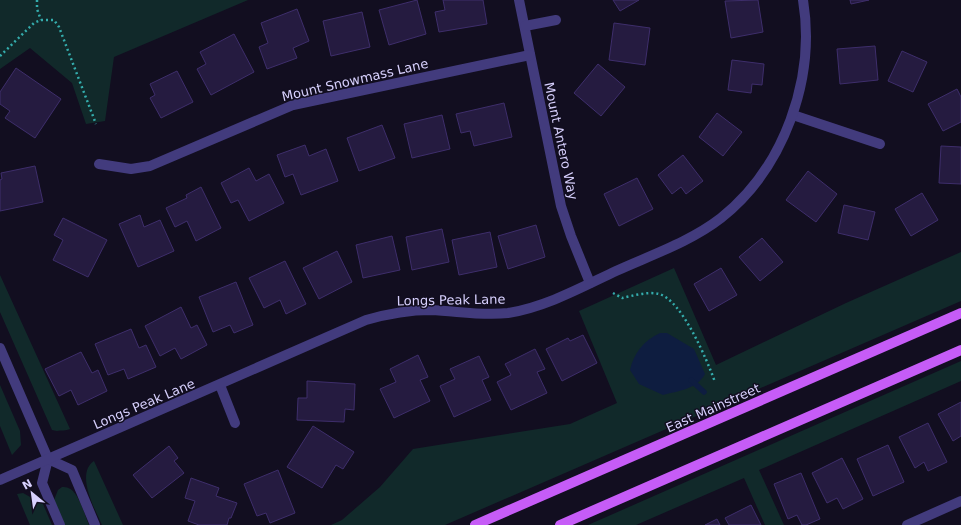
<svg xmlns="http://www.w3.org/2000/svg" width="961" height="525" font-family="'DejaVu Sans',sans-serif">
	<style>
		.green { fill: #11292a }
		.water { fill: #0e1d40 }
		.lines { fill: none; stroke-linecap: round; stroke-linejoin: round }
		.stream { stroke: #0e1d40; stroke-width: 5.5 }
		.building { fill: #251b40; stroke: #3e2e6b }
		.path { stroke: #34acac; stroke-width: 2.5; stroke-dasharray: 2 3; stroke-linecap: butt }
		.minor { stroke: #423b7d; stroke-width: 10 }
		.major { stroke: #c65cf7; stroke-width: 10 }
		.labels { text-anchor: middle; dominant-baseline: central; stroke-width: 3; stroke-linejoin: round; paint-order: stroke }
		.street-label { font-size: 13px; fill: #d7d0fd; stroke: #120e20 }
	</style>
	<rect width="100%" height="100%" fill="#120e20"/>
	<g class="green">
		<path d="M0 0H248L114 57 105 121 86 124 72 83 30 48 0 69Z"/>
		<path d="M961 252V301L445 525H331L342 520 380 487 413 449 570 424 617 403 579 311 674 268 716 365 846 303Z"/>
		<path d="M0 275 70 429C66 431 61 430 57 431L52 430 0 312Z"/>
		<path d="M961 361V381L759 470 784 525H765L744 478 636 525H588Z"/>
		<path d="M0 385 20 431 21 445 12 455 0 426Z"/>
		<path d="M94 461 123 525H102C95 509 75 474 94 461Z"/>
		<path d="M62 487C78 485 83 512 89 525H65L54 500 58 490Z"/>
		<path d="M23 493 43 504 52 525H30L17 494Z"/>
	</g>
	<path class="water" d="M660 333H667L694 349 705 374C697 389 678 391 663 395L639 384 630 370C634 353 643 341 660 333Z"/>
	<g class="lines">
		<path class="stream" d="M691 380 704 392"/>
	</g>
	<g class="building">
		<path d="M417 0 426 34 389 45 379 10Z"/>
		<path d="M443 0H483L487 24 439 32 435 12 445 10Z"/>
		<path d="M613 0H639L620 11Z"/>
		<path d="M758 0 763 32 731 38 725 1Z"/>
		<path d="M850 0H869L851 4Z"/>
		<path d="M297 9 309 41 293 48 297 58 267 69 259 47 268 43 261 23Z"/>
		<path d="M362 12 370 47 331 56 323 21Z"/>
		<path d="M614 23 650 28 645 65 609 60Z"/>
		<path d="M234 34 254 72 211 95 197 69 206 64 200 52Z"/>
		<path d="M875 46 878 80 840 84 837 49Z"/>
		<path d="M902 51 927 62 913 92 888 81Z"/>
		<path d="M732 60 764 64 762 85 752 84 751 93 728 90Z"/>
		<path d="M598 64 625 87 601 116 574 93Z"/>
		<path d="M16 68 61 99 35 138 5 118 10 111 0 104V92Z"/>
		<path d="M177 71 193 102 161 118 150 98 155 95 150 84Z"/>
		<path d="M957 89 961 97V122L943 131 928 104Z"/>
		<path d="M504 103 512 137 474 146 470 131 461 133 456 114Z"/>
		<path d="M717 113 742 132 723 156 699 137Z"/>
		<path d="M442 115 450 149 412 158 404 124Z"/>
		<path d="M382 125 395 158 359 171 347 138Z"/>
		<path d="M305 145 309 156 326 149 338 181 301 195 293 174 285 177 277 155Z"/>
		<path d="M941 146 961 147V184L939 183Z"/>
		<path d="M683 155 703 181 686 194 681 187 672 194 658 175Z"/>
		<path d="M35 166 43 202 0 211V180L2 179 1 173Z"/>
		<path d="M249 168 256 181 269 174 284 203 249 221 238 200 231 203 221 183Z"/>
		<path d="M808 171 837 194 816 222 786 200Z"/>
		<path d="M637 178 653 209 619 226 604 194Z"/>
		<path d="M201 187 221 228 196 241 187 221 175 227 166 208 187 198 186 195Z"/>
		<path d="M922 193 938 220 911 236 895 209Z"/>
		<path d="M844 205 875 212 868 240 838 233Z"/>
		<path d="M140 215 144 227 160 220 174 251 138 267 119 224Z"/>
		<path d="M63 218 107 240 88 277 53 260 63 240 54 235Z"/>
		<path d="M536 225 545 257 508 269 498 236Z"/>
		<path d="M442 229 449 262 412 270 406 237Z"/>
		<path d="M490 232 497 267 459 275 452 240Z"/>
		<path d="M392 236 400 270 363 278 356 245Z"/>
		<path d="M762 238 783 262 760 281 739 257Z"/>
		<path d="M337 251 352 282 319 299 303 268Z"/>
		<path d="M285 261 306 304 286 314 280 300 264 308 249 278Z"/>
		<path d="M721 268 737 295 709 311 694 284Z"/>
		<path d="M236 282 253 325 234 333 230 325 213 332 199 297Z"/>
		<path d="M181 307 191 328 197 325 207 345 181 359 175 348 160 356 145 326Z"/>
		<path d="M131 329 139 348 146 345 156 367 128 379 124 369 108 375 95 344Z"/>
		<path d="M583 335 597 363 562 381 546 349 568 338 570 341Z"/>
		<path d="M535 349 545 369 537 372 547 393 511 410 497 382 511 375 505 364Z"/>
		<path d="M81 352 92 373 98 370 107 391 78 405 71 390 59 396 45 369Z"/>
		<path d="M418 355 428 377 420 380 430 401 394 418 380 389 396 382 390 369Z"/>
		<path d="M479 356 489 377 482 380 491 400 454 417 440 386 455 379 450 369Z"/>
		<path d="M307 381 355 384 354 410 345 409 344 422 297 420 298 398H307Z"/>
		<path d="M961 402V436L953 441 938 414Z"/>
		<path d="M928 423 947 462 928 471 924 462 915 468 899 437Z"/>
		<path d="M313 426 354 452 343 469 336 465 322 488 287 467Z"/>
		<path d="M888 445 904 482 873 496 857 459Z"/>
		<path d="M169 446 178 458 174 461 184 473 152 498 133 475Z"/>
		<path d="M842 458 863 499 843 509 837 498 827 503 812 473Z"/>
		<path d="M278 470 295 513 270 523 266 513 257 516 244 484Z"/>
		<path d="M801 473 820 519 806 525H802L797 515 788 519 774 484Z"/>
		<path d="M191 478 219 488 216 496 237 503 231 518H229L227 525H199L188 521 195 501 185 498Z"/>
		<path d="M751 505 761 525H729L725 518Z"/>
		<path d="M717 519 720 525H705Z"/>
	</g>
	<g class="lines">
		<g class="path">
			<path d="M37 0V9L41 20"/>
			<path d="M0 56 34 23 41 20H54L59 27 96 124"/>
			<path d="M613 293 622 298C632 296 648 291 659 294 682 300 707 360 715 382"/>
		</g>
		<g class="minor">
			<path d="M519 0 561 206 571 236 590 283"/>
			<path d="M525 26 556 20"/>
			<path d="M793 115 880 144"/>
			<path d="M99 164 131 169 150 166 293 105 530 55"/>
			<path d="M0 348 48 459 42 483 60 525"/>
			<path d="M220 385 235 423"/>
			<path d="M48 459 72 470 95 525"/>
			<path d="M0 480 366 320C387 314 408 310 431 310 457 311 482 316 508 313 546 307 582 287 616 271 651 255 690 242 721 218 784 168 816 79 803 0"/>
			<path d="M907 525 961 501"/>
		</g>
		<g class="major">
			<path d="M475 525 961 313"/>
			<path d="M560 525 961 350"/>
		</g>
	</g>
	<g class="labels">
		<g class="street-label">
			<text transform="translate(355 80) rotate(-13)">Mount Snowmass Lane</text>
			<text transform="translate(561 141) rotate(78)">Mount Antero Way</text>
			<text transform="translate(451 300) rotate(-1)">Longs Peak Lane</text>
			<text transform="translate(144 404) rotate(-23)">Longs Peak Lane</text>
			<text transform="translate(713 408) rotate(-24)">East Mainstreet</text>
		</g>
	</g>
	<g transform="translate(32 493) rotate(331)" stroke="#120e20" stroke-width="3" paint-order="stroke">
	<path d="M0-3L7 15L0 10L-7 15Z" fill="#d7d0fd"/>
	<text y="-6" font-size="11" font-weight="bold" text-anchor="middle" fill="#d7d0fd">N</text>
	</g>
</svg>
